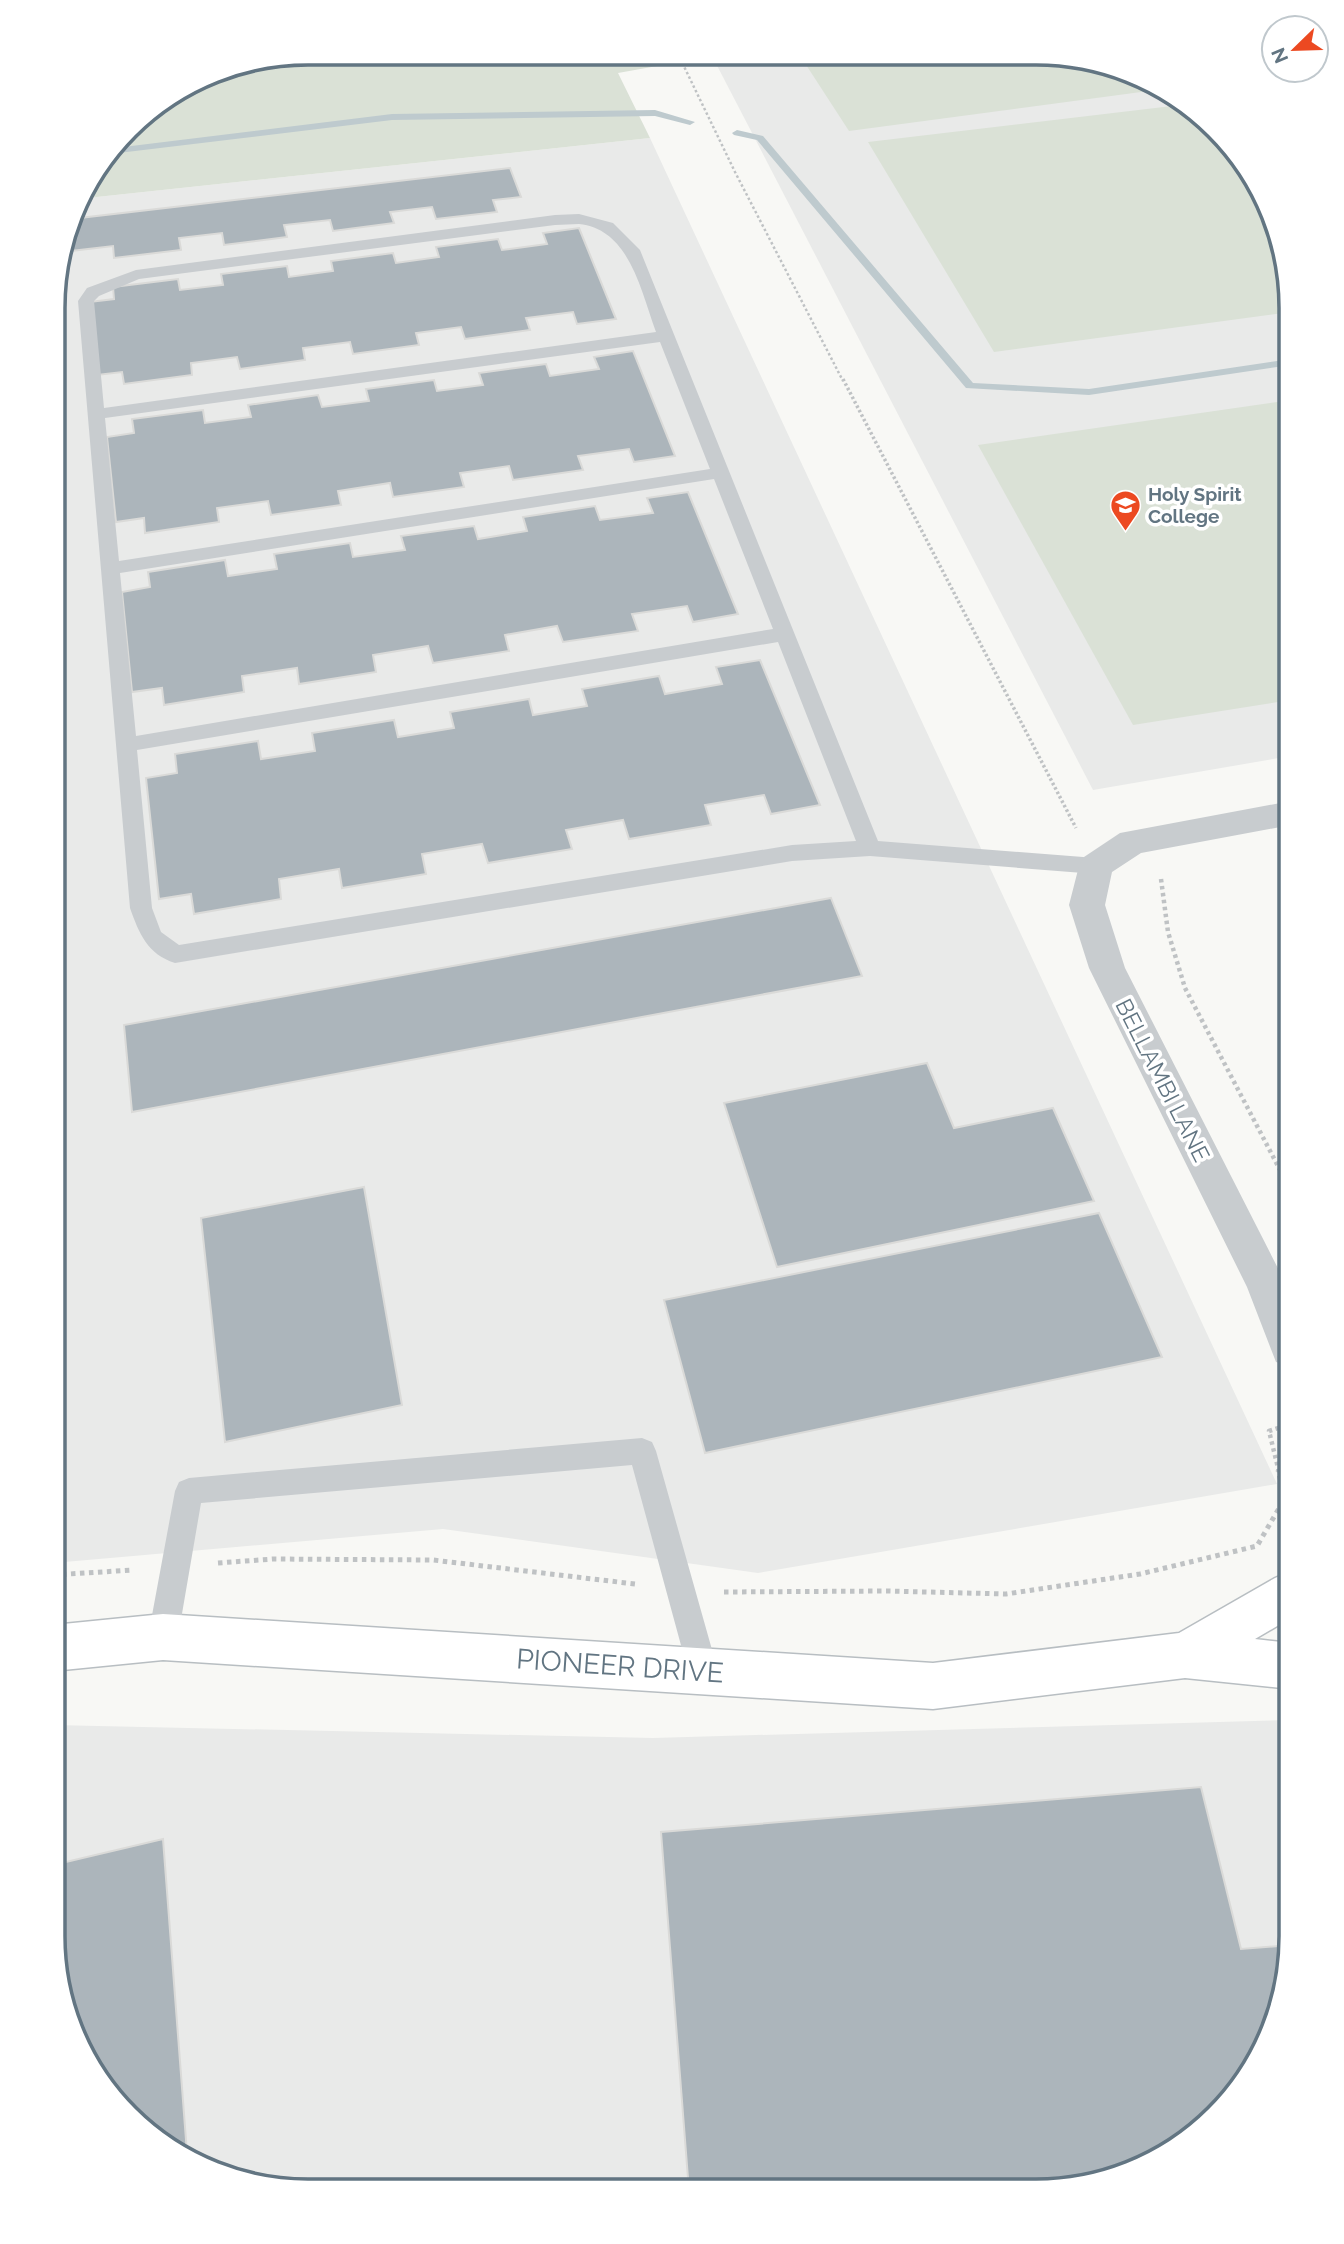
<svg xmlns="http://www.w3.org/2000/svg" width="1344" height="2244" font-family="Raleway,sans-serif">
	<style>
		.built { fill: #e9eae9 }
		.green { fill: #dae1d6 }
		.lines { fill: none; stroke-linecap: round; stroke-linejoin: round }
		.stream { fill: #becace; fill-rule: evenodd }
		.building { fill: #acb5bb; stroke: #dadad8; stroke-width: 2 }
		.secondary-casing { stroke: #b8bec2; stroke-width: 3 }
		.path-far3 { stroke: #bfc2c4; stroke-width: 2.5; stroke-dasharray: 2.5 2.5; stroke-linecap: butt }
		.path-far2 { stroke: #bfc2c4; stroke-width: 3.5; stroke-dasharray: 2.5 2.5; stroke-linecap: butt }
		.path-far1 { stroke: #bfc2c4; stroke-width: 4.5; stroke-dasharray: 3.5 3.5; stroke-linecap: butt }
		.path { stroke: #bfc2c4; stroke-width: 5; stroke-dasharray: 4.5 4.5; stroke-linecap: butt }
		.service { fill: #c8cccf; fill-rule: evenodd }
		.minor { fill: #c8cccf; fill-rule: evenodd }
		.secondary { fill: #fff; fill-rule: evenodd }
		.labels { text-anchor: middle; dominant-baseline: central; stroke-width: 7; stroke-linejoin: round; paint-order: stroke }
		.far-poi-label { font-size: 19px; font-weight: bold; fill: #627582; stroke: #fff; text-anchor: start }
		.street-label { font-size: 23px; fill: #627582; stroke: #fff }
		.near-street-label { font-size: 28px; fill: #627582; stroke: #fff }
		.rim { fill: none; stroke: #627582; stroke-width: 3.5 }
	</style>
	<rect width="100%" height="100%" fill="#f8f8f5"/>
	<g class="built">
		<path d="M711 54 1070 55 1192 105 1272 210 1291 308V756L1093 790Z"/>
		<path d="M650 138 1277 1484 758 1573 443 1529 53 1563 55 275 78 199Z"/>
		<path d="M1291 1720V1953L1272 2034 1239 2091 1192 2139 1134 2172 1037 2191 275 2189 153 2139 105 2092 72 2034 53 1936V1725L653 1738Z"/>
	</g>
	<g class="green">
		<path d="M308 53 711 54 713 56 618 73 650 138 78 199 139 116 210 72Z"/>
		<path d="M799 54 1070 55 1156 90 849 131Z"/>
		<path d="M1189 104 1272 210 1291 312 994 352 868 142Z"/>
		<path d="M1291 400V700L1133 725 978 445Z"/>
	</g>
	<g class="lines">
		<g class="stream">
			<path d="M655 110 695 122 690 125 655 116 392 120 110 154 115 148 392 114Z"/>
			<path d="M737 130 763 136 973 383 1089 389 1291 359V365L1089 395 966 388 757 140 734 135 732 133Z"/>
		</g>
	</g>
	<g class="building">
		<path d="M510 168 521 197 493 200 497 212 436 219 432 207 390 212 394 223 333 231 330 220 284 225 287 237 224 245 222 233 179 238 181 250 114 258 113 246 62 252 71 219Z"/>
		<path d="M579 228 616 319 577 324 573 312 526 318 530 330 465 339 461 327 416 333 419 345 353 354 350 342 303 348 305 360 240 369 237 357 191 363 192 375 124 384 122 372 97 375 89 302 114 299 113 287 178 279 180 290 223 285 221 274 287 266 289 277 333 271 331 261 393 253 396 263 439 257 436 247 498 239 502 250 547 244 543 233Z"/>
		<path d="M633 351 675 456 634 462 629 449 578 456 583 470 513 480 509 466 460 473 464 487 393 497 390 483 338 491 341 505 271 515 268 501 217 508 219 522 145 533 144 518 116 522 107 437 134 433 132 419 203 410 205 423 251 417 248 405 318 395 322 407 369 401 366 389 434 380 437 391 483 385 479 373 546 364 550 376 599 369 594 357Z"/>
		<path d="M688 492 738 614 693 622 687 606 632 614 638 631 563 642 557 626 505 635 509 651 433 663 428 646 373 655 376 672 299 684 297 668 242 676 244 692 164 705 162 688 132 692 122 592 150 587 148 572 225 560 228 576 277 569 274 554 350 543 353 557 405 550 401 536 474 526 478 539 527 531 523 517 595 506 600 520 653 513 647 498Z"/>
		<path d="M760 660 820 805 771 814 764 795 705 805 711 825 629 839 623 820 566 830 572 849 488 863 482 844 422 854 426 874 342 888 339 869 279 879 281 899 194 914 191 894 159 899 146 778 177 773 175 754 258 741 261 759 315 751 312 733 394 720 398 737 454 728 450 712 529 699 533 715 587 706 582 689 659 676 665 694 722 684 716 667Z"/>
		<path d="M831 898 862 976 132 1112 124 1025Z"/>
		<path d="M927 1063 954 1128 1053 1108 1094 1201 777 1267 724 1103Z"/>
		<path d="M364 1187 402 1405 225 1442 201 1218Z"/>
		<path d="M1099 1213 1162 1357 705 1453 664 1300Z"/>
		<path d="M1201 1787 1241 1949 1291 1945V1953L1272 2034 1239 2091 1192 2139 1134 2172 1037 2191H689L661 1832Z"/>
		<path d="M163 1839 187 2153 153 2139 105 2092 72 2034 52 1936 53 1865Z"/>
	</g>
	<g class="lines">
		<defs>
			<path id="secondary" d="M1291 1571V1618L1255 1639 1291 1643V1689L1185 1678 933 1709 163 1660 53 1671V1625L163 1614 933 1663 1179 1633 1275 1578Z"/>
		</defs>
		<use href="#secondary" class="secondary-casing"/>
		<path class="path-far3" d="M678 54 735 172 843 381"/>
		<path class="path-far2" d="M843 379 1076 828"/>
		<g class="path-far1">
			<path d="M1161 879 1168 932 1185 988 1291 1191"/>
			<path d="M1279 1472 1269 1431 1291 1424"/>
		</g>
		<g class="path">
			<path d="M218 1563 273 1559 433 1560 635 1584"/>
			<path d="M53 1575 133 1570"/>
			<path d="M724 1592 887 1591 1006 1594 1140 1574 1257 1546 1285 1498 1278 1470"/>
		</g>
		<g class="service">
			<path d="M579 214 613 223 640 250 878 841 1096 858 1104 860 1107 866 1104 872 1096 874 870 856 792 861 175 963C147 954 139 933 130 908L78 301 87 288 136 270 555 215ZM579 224C630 229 641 292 656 332L104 408 94 301 99 296 139 279 555 225ZM660 342 710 469 119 561 105 418ZM714 479 773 629 136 736 120 573ZM778 642 856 841 792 845 179 945 161 932 152 908 137 750Z"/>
			<path d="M642 1438 652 1442 656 1451 718 1671 714 1681 703 1686 692 1681 688 1671 632 1465 201 1503 178 1637 173 1647 163 1651 153 1647 148 1637 175 1491 179 1482 189 1478Z"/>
		</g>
		<path class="minor" d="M1291 801V825L1141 853 1112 872 1105 905 1125 968 1287 1286 1291 1295V1367L1276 1362 1247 1287 1089 968 1069 905 1079 866 1084 857 1120 833Z"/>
		<use href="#secondary" class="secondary"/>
	</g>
	<defs>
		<symbol id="school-pin" viewBox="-11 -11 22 30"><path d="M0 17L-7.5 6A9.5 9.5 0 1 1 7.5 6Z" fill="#ec4921" stroke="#fff"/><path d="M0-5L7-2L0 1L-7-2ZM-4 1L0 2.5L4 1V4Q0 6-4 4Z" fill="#fff"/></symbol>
	</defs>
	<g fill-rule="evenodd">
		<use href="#school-pin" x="1108" y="488" width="35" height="47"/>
	</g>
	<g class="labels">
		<g class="far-poi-label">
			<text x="1148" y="494">Holy Spirit<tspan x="1148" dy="22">College</tspan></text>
		</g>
		<g class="street-label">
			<text transform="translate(1163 1080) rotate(63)">BELLAMBI LANE</text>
		</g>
		<g class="near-street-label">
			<text transform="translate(620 1666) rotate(4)">PIONEER DRIVE</text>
		</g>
	</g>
	<path d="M0 0H1344V2244H0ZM308 65H1036A243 243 0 0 1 1279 308V1936A243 243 0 0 1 1036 2179H308A243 243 0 0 1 65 1936V308A243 243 0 0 1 308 65Z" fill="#fff" fill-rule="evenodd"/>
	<path class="rim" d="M308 65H1036A243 243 0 0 1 1279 308V1936A243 243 0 0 1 1036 2179H308A243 243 0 0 1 65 1936V308A243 243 0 0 1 308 65Z"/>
	<g transform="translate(1295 49) rotate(247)"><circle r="33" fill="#ffffff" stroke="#c0c8cd" stroke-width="2"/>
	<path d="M0-5L12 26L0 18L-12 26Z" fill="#ec4921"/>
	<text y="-10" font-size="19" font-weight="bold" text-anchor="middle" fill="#627582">N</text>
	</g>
</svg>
